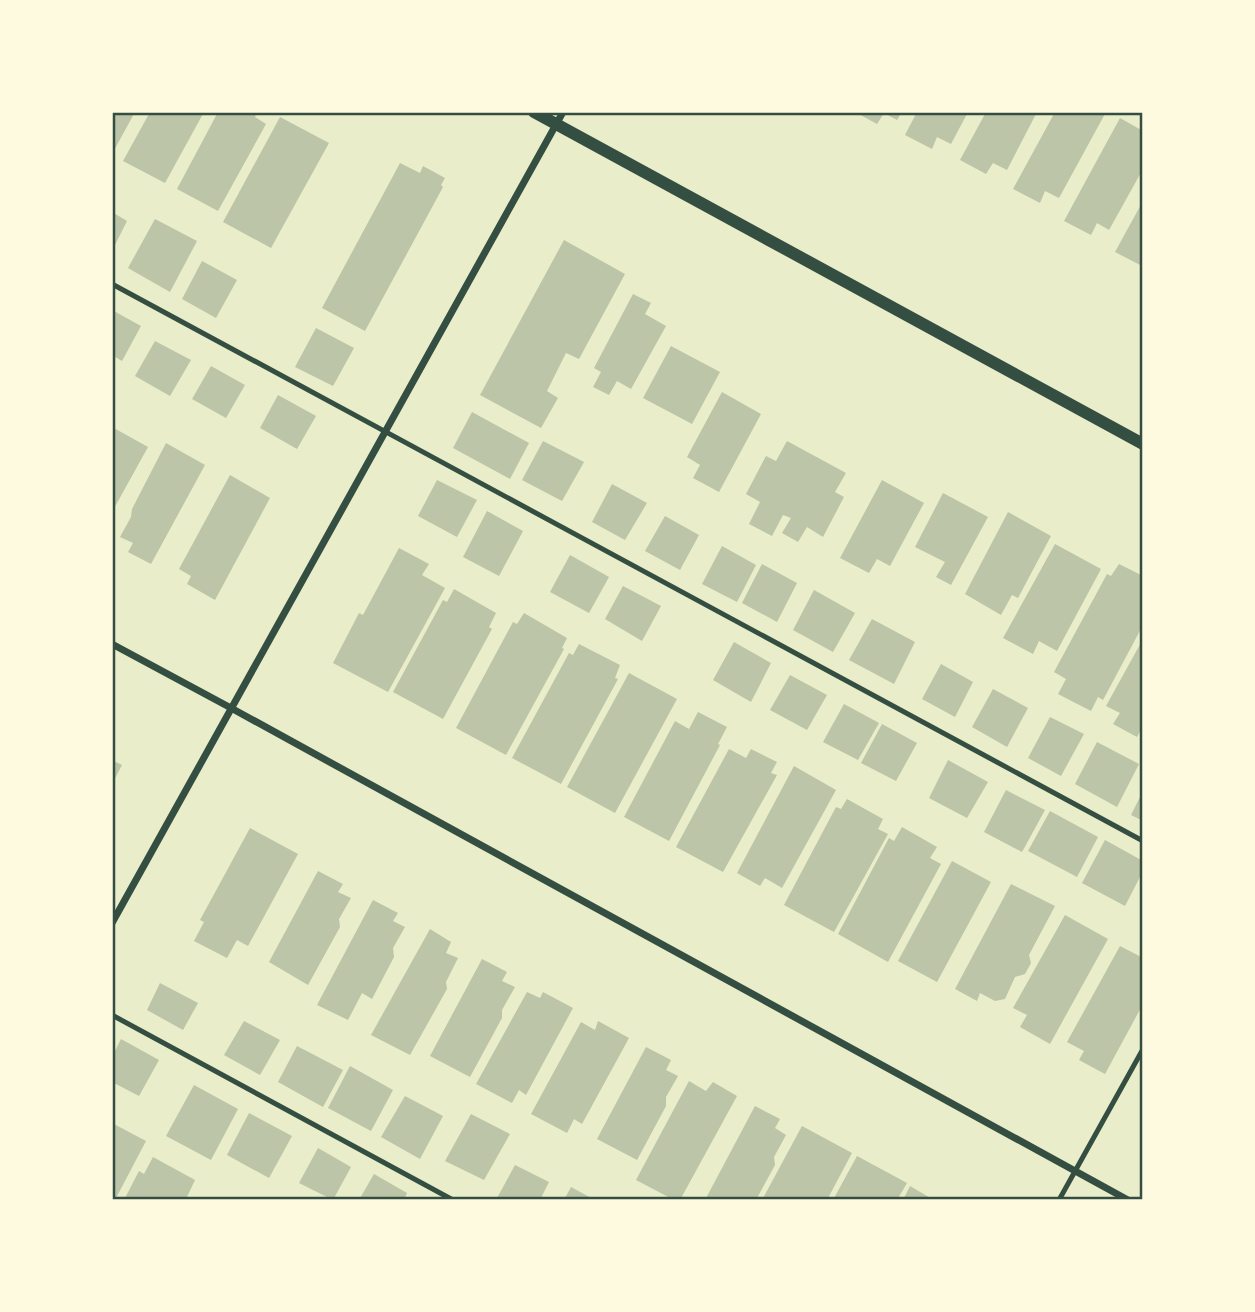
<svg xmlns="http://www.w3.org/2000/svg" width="1255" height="1312" font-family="'Varela Round',sans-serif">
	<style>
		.building { fill: #bcc5a7 }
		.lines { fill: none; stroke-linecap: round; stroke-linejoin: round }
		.service { stroke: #344e41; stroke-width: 5 }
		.minor { stroke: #344e41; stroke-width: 7 }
		.tertiary { stroke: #344e41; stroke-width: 12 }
		.neatline { fill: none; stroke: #344e41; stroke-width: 2.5 }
	</style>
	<rect width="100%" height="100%" fill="#e9edc9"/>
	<g class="building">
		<path d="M112 112H135L112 154Z"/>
		<path d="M150 112H204L165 183 123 161Z"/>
		<path d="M218 112H257L255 117 266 124 218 211 177 189Z"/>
		<path d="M855 112H902L897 120 884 113 877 124Z"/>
		<path d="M917 112H968L951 144 937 137 932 149 905 135Z"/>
		<path d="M986 112H1037L1007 170 993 163 986 174 960 160Z"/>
		<path d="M1055 112H1106L1059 198 1045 191 1040 203 1013 189Z"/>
		<path d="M280 117 329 143 271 248 223 222Z"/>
		<path d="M1120 118 1143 131V169L1109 230 1097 223 1091 235 1064 221Z"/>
		<path d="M400 163 420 173 423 166 445 178 441 185 443 187 365 331 322 308Z"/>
		<path d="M1143 201V263L1142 266 1115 252Z"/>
		<path d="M112 212 127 221 112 251Z"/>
		<path d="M155 219 197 241 170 292 128 268Z"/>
		<path d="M564 240 625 274 579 359 566 353 547 391 558 398 541 428 480 395Z"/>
		<path d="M202 261 237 280 216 318 182 299Z"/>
		<path d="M633 294 651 303 645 314 666 326 631 389 617 381 609 395 593 387 601 372 594 368Z"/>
		<path d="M112 310 141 326 122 361 112 355Z"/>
		<path d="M316 328 354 348 333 386 295 367Z"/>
		<path d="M155 341 191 360 170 396 135 376Z"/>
		<path d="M671 346 720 372 692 424 643 398Z"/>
		<path d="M211 366 245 385 226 418 192 399Z"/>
		<path d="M722 392 761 414 719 492 693 478 700 465 687 457Z"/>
		<path d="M278 395 316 416 297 449 260 428Z"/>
		<path d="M472 412 529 443 510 479 453 448Z"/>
		<path d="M112 427 148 447 112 512Z"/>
		<path d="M543 441 584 462 562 501 522 480Z"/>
		<path d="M787 441 846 473 835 492 844 497 823 537 807 527 798 542 782 533 791 518 783 515 772 536 749 524 760 502 746 494 766 456 776 461Z"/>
		<path d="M166 443 205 465 151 564 128 552 133 543 120 537 131 517 132 509Z"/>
		<path d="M230 475 270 498 215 600 187 584 191 576 179 569Z"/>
		<path d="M437 480 477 500 457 537 418 516Z"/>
		<path d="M882 480 924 503 890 566 877 559 869 573 840 558Z"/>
		<path d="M612 484 647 503 625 540 592 522Z"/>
		<path d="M943 493 988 517 951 585 936 577 945 562 915 547Z"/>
		<path d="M487 511 523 531 499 576 463 557Z"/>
		<path d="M1008 512 1051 536 1018 598 1012 595 1001 615 965 594Z"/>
		<path d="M665 516 699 535 680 570 645 551Z"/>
		<path d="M1055 544 1101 569 1057 651 1039 641 1033 654 1003 638Z"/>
		<path d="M722 546 756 565 737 602 702 584Z"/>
		<path d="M399 548 429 564 422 575 445 588 388 692 333 663 359 613 363 615Z"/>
		<path d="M570 555 609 577 589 613 550 592Z"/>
		<path d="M762 564 797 583 777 622 742 603Z"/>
		<path d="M1119 564 1143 576V625L1103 700 1098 697 1091 711 1058 694 1066 679 1054 672 1107 574 1111 576Z"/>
		<path d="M623 586 661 606 642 641 605 619Z"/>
		<path d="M454 589 496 613 489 627 492 629 443 719 393 692 443 600 447 602Z"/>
		<path d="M814 590 855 613 833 652 793 630Z"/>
		<path d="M524 613 567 638 562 648 564 649 506 755 456 728 513 622 517 624Z"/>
		<path d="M872 619 915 642 894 684 849 660Z"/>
		<path d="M1143 639V726L1137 737 1113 724 1120 713 1106 706Z"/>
		<path d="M734 642 771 663 751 702 713 680Z"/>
		<path d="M579 644 620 665 615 678 618 679 561 784 512 758 569 653 573 655Z"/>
		<path d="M941 664 973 682 955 717 922 699Z"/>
		<path d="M629 673 677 699 615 813 567 787Z"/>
		<path d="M790 675 827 695 807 730 770 710Z"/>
		<path d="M993 689 1028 708 1007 747 972 727Z"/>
		<path d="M844 704 879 723 858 760 823 742Z"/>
		<path d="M698 712 727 727 718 744 720 745 669 841 624 817 675 721 689 729Z"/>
		<path d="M1050 717 1084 734 1061 776 1028 758Z"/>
		<path d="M882 724 917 743 896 781 861 763Z"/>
		<path d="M1097 742 1139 764 1117 807 1075 784Z"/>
		<path d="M729 749 746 758 751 749 777 762 771 773 777 775 723 872 676 847Z"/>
		<path d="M112 760 122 765 112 784Z"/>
		<path d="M948 760 988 782 967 818 929 798Z"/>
		<path d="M794 766 836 790 782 888 765 878 760 886 737 873Z"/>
		<path d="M1006 790 1045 810 1022 852 984 832Z"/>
		<path d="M1143 791V821L1131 815Z"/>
		<path d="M847 799 883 819 878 829 888 834 834 932 784 905 836 807 841 809Z"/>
		<path d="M1050 811 1098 837 1077 877 1028 851Z"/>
		<path d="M902 827 937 847 930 858 941 864 888 962 838 934 889 838 894 841Z"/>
		<path d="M250 828 298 854 248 946 237 940 227 958 194 941 204 922 200 920Z"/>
		<path d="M1105 840 1143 861V871L1125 906 1082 883Z"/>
		<path d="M952 861 991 882 937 982 898 961Z"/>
		<path d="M318 871 343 884 338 892 351 898 339 919 340 927 308 985 269 962Z"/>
		<path d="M1011 884 1055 906 1029 955 1031 963 1025 974 1015 977 1005 999 995 1001 980 993 977 1001 955 989Z"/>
		<path d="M373 900 398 913 393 921 405 927 393 948 394 957 372 999 362 993 348 1020 317 1005Z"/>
		<path d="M1065 915 1108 939 1050 1044 1020 1027 1027 1015 1013 1008Z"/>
		<path d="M430 929 451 942 446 953 458 958 446 982 447 989 410 1055 371 1035Z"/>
		<path d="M1120 946 1143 958V1004L1105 1074 1079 1060 1084 1051 1067 1042Z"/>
		<path d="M482 959 507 972 502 981 515 987 502 1010V1018L470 1077 430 1056Z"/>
		<path d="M160 983 198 1003 183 1030 147 1010Z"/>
		<path d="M527 992 540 998 543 992 573 1008 526 1095 519 1090 512 1103 476 1084Z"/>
		<path d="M244 1021 280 1040 260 1075 224 1055Z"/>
		<path d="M598 1021 629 1038 582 1124 574 1119 567 1133 531 1114 581 1022 595 1030Z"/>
		<path d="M121 1039 159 1060 139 1096 112 1082V1057Z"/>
		<path d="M297 1046 343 1070 323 1107 278 1082Z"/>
		<path d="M646 1047 671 1060 666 1070 678 1076 666 1097V1106L637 1160 597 1139Z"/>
		<path d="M350 1066 393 1090 371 1131 328 1108Z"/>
		<path d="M689 1081 706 1091 713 1082 737 1096 680 1200H674L636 1180Z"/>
		<path d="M194 1085 238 1109 211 1160 166 1136Z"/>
		<path d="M405 1096 443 1116 420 1159 381 1137Z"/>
		<path d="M755 1106 780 1119 775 1128 786 1135 774 1157 775 1165 756 1200H742L738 1198 737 1200H705Z"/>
		<path d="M249 1113 292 1136 269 1178 227 1155Z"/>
		<path d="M471 1114 510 1134 484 1180 445 1161Z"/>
		<path d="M112 1123 146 1141 115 1200H112Z"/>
		<path d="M802 1126 852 1153 827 1200H762Z"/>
		<path d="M318 1148 351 1167 333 1200 299 1183Z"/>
		<path d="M857 1156 907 1183 897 1200H833Z"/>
		<path d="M153 1157 195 1180 187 1197 188 1198 187 1200H124L139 1171 144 1174Z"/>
		<path d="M515 1165 549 1182 540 1200H496Z"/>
		<path d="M374 1174 407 1193 404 1200H359Z"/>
		<path d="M910 1186 934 1200H903Z"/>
		<path d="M571 1187 595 1200H564Z"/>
	</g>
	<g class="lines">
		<g class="service">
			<path d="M112 284 1143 841"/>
			<path d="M112 1015 453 1200"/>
			<path d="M1059 1200 1143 1049"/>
		</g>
		<g class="minor">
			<path d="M112 644 231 708 1128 1200"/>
			<path d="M112 923 563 112"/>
		</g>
		<path class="tertiary" d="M534 112 1143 444"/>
	</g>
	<rect width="1255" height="1312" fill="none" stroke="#fefae0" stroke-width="228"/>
	<rect x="114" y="114" width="1027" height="1084" class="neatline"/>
</svg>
